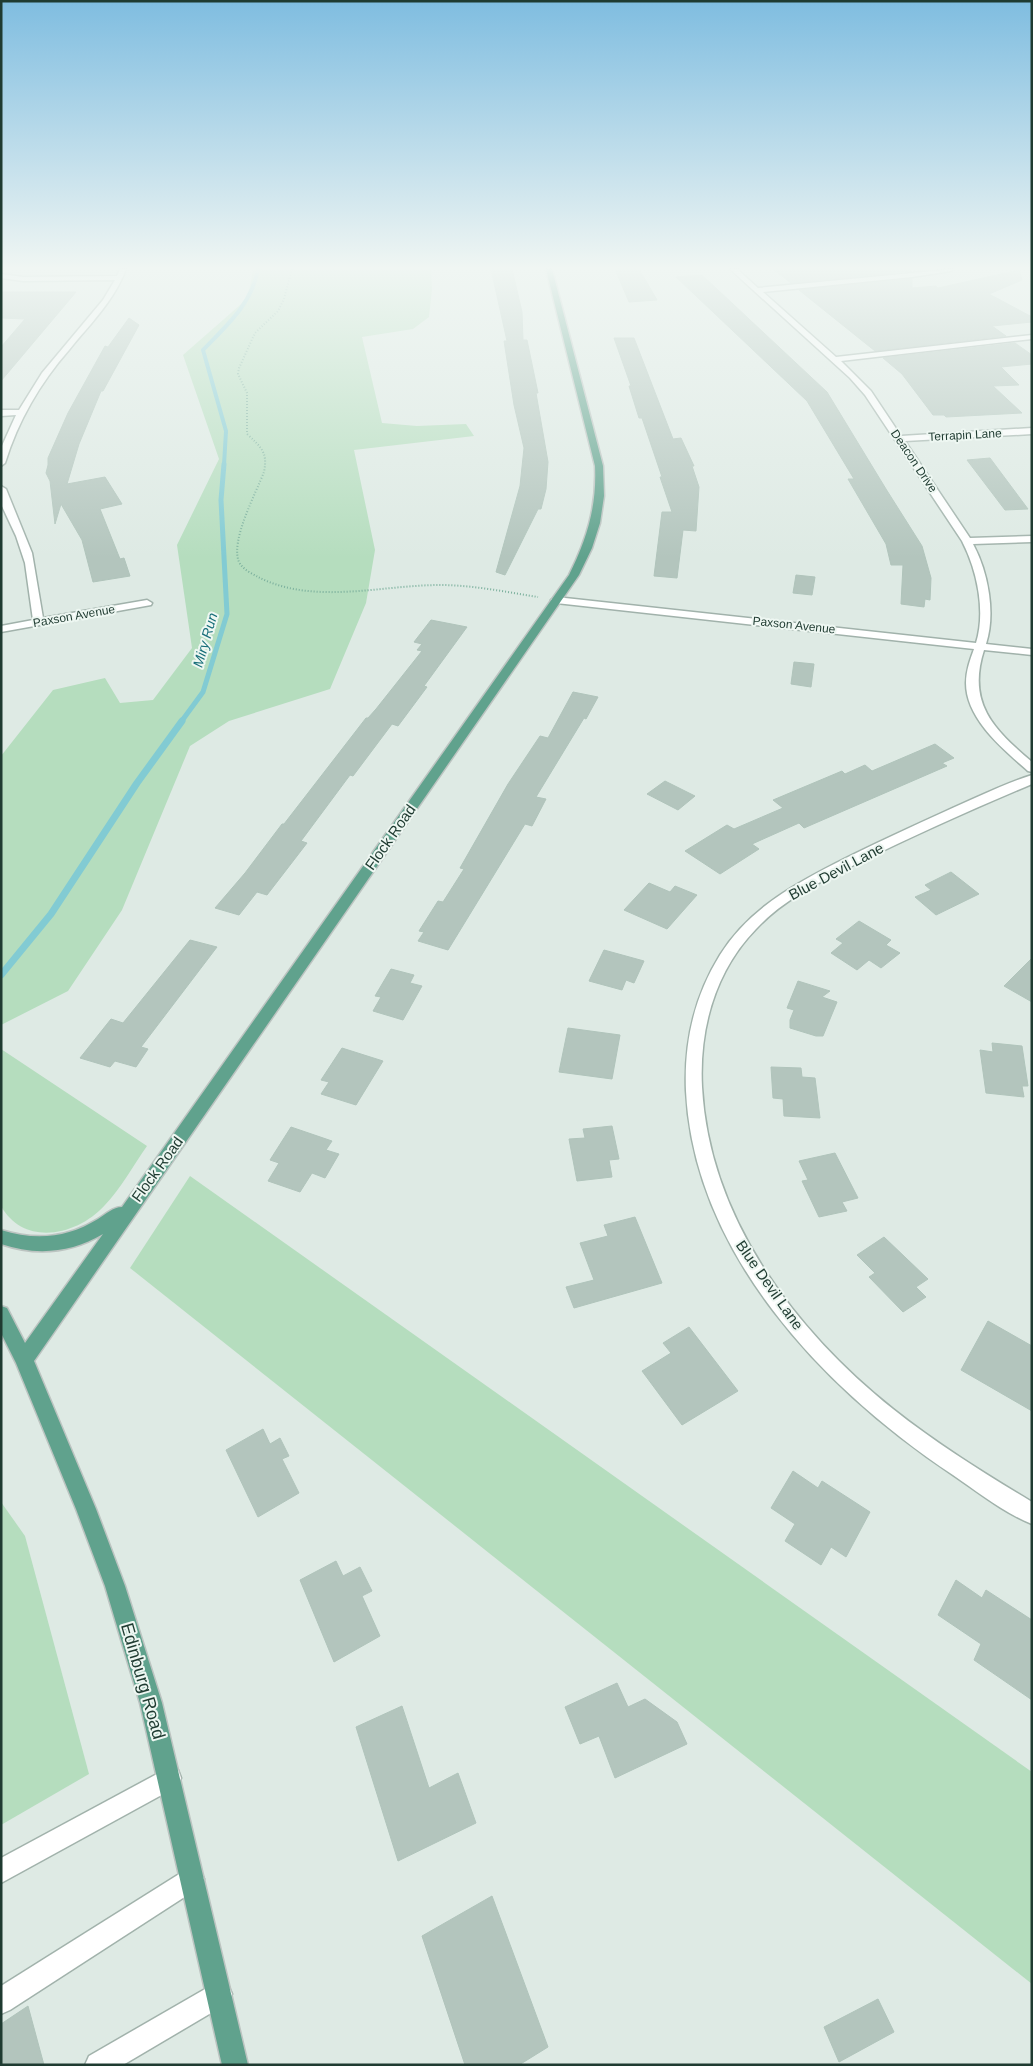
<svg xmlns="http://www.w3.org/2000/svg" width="1033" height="2066" font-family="Arial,sans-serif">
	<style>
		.green { fill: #b5ddbe }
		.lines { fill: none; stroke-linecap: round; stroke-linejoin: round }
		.stream-far2 { stroke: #82cbd3; stroke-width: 4 }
		.stream-far1 { stroke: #82cbd3; stroke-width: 5 }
		.stream { stroke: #82cbd3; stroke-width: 7 }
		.building { fill: #b3c5bd; stroke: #b0c4bb }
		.minor-casing { stroke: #a1b2ab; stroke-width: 3 }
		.major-casing { stroke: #bcc4c1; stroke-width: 3 }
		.path { stroke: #7cb09d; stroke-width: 2; stroke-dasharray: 1 2; stroke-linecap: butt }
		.minor { fill: #fff; fill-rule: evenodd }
		.major { fill: #60a28d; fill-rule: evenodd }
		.labels { text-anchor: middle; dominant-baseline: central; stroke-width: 4; stroke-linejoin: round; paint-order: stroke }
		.far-street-label { font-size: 12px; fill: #1f3b31; stroke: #eef7f2 }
		.far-water-label { font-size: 14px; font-style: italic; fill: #176e79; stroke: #eef7f2 }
		.street-label { font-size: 15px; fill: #1f3b31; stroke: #eef7f2 }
		.near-street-label { font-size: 18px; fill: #1f3b31; stroke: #eef7f2 }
	</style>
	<rect width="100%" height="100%" fill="#deeae4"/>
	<g class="green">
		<path d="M253 269H431L432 289 429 317 413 329 362 337 382 423 417 426 466 424 474 436 354 450 375 550 366 603 330 689 229 721 190 746 122 910 68 991 1 1025V756L53 690 105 678 120 703 153 700 192 648 177 545 219 459 183 355 248 298Z"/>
		<path d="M1 1049 147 1146C133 1166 121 1188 105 1205 77 1236 24 1247 1 1206Z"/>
		<path d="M190 1176 1032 1772V1984L130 1268Z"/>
		<path d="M1 1502 25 1536 89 1774 1 1825Z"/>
	</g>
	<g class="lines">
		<path class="stream-far2" d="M224 465 226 431 203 350C226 326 252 304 258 269"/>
		<path class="stream-far1" d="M181 722 203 692 227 614 221 500 224 464"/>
		<path class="stream" d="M1 975 51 914 137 783 182 721"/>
	</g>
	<g class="building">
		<path d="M491 269H512L522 312 523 340H527L538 393H536L548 462 546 489 541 509H538L505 575 496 572 520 486 524 448 514 405 504 341H507Z"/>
		<path d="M615 269H639L657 300 629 302Z"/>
		<path d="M773 269H911V271L791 283Z"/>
		<path d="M1019 270 1022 280 989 294 1032 317V322L992 326 1006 336 875 351 799 290 912 279V288L936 286 938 288Z"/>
		<path d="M702 275 827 392 886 489 922 546 931 578 930 600 925 599 924 607 901 604 903 565H891L886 544 848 479H854L807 401 676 277Z"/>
		<path d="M1 292H76L1 381V347L25 319 1 318Z"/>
		<path d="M129 318 139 325 103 391H101L79 444 67 484 105 477 122 504 100 509 120 559 124 558 130 576 93 582 82 540 61 504 55 524 50 481 46 473 48 465V458L68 413 105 346 108 347Z"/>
		<path d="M614 338H634L673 439 681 438 694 466H692L699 487 696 531 683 530 677 578 654 576 662 512H672L660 477H662L642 418H639L629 386H631Z"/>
		<path d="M1015 343 1032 355V364L1001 367 1019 385 993 386 1022 413 946 417 944 415H933L902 374 883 358Z"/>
		<path d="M990 458 1028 509 1005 510 967 460Z"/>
		<path d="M796 575 815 577 812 595 793 593Z"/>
		<path d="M431 620 467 627 424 686 427 687 398 726 392 724 353 776 350 775 301 841 307 843 267 895 257 892 239 915 215 908 245 873 282 824H284L366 718H368L376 709 422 651 417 650 422 644 414 642Z"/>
		<path d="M794 662 814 664 811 687 791 684Z"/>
		<path d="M573 692 598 697 586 719 584 718 536 797 546 799 532 826 525 824 448 950 418 941 424 932 419 931 438 901 443 902 464 869 460 868 508 784 540 736 548 738Z"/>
		<path d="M935 744 954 758 942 763 947 766 804 828 799 823 752 844 759 849 720 874 685 851 727 825 734 829 783 808 773 800 842 771 845 774 865 765 872 771Z"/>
		<path d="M665 781 695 796 678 810 647 794Z"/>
		<path d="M951 872 979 894 936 915 915 897 931 890 925 885Z"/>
		<path d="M649 883 670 892 675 886 697 895 667 929 624 910Z"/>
		<path d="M859 921 891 940 886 945 900 953 881 968 869 960 857 970 831 953 843 943 836 939Z"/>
		<path d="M190 940 217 947 141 1047 148 1049 136 1067 115 1061 110 1067 80 1058 111 1019 123 1023Z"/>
		<path d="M604 950 644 961 634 983 626 980 622 990 589 981Z"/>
		<path d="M1032 958V1002L1004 986Z"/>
		<path d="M391 969 414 975 410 983 422 986 403 1020 373 1011 381 997 375 996Z"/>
		<path d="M798 981 830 991 822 997 837 1002 823 1036H816L790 1028V1020L794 1010 787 1008Z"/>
		<path d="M568 1028 620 1035 612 1079 559 1072Z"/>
		<path d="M992 1043 1022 1046 1028 1086H1022L1024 1097 986 1093 980 1050 993 1052Z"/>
		<path d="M342 1048 383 1061 356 1105 321 1094 329 1082 321 1080Z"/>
		<path d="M771 1067 801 1068 802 1077 815 1078 820 1118 784 1116 783 1099 773 1098Z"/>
		<path d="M612 1126 619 1159 609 1160 612 1177 577 1181 569 1139 585 1138 583 1129Z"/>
		<path d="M291 1127 332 1141 326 1150 339 1154 325 1178 312 1173 300 1192 268 1181 279 1163 270 1160Z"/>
		<path d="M835 1153 858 1198 842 1202 847 1211 819 1217 802 1181 808 1180 799 1161Z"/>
		<path d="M635 1217 662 1283 574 1308 566 1287 594 1280 580 1243 608 1236 604 1225Z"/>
		<path d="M884 1237 928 1279 916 1287 926 1297 903 1312 869 1277 875 1273 857 1255Z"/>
		<path d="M988 1321 1032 1346V1411L961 1370Z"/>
		<path d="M689 1327 738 1391 682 1425 642 1371 671 1353 663 1343Z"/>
		<path d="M263 1429 270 1444 280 1438 289 1456 282 1459 299 1493 258 1517 226 1450Z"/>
		<path d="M793 1471 818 1488 822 1481 870 1512 846 1557 831 1547 821 1565 785 1541 795 1524 771 1508Z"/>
		<path d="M336 1561 343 1576 360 1567 372 1591 362 1596 380 1636 334 1662 300 1580Z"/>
		<path d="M956 1580 982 1598 986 1590 1032 1620V1700L974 1660 981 1644 938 1615Z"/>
		<path d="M617 1683 628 1707 645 1699 677 1722 687 1744 615 1778 599 1736 580 1744 565 1707Z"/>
		<path d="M402 1706 429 1788 458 1773 476 1823 398 1861 356 1727Z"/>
		<path d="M492 1896 548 2047 519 2065H465L422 1936Z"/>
		<path d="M878 1999 894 2032 839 2062 824 2027Z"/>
		<path d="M28 2006 44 2065H1V2024Z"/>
	</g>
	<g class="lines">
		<defs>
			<g id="minor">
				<path d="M120 269H126C114 301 90 324 69 350 40 383 18 421 5 463L1 466V448L16 415 1 416V410H19L42 373 103 300 115 280 23 281 1 278V274L23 277 117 276Z"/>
				<path d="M730 269H737L758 288 954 269 951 271 912 277 763 292 836 357 1032 335V339L841 361 871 391 901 436 1032 428V434L905 441 970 538 1032 536V542L973 544C988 572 996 613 986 644L1032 649V655L984 650C967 703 993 729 1032 762V772L1028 771C1003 749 966 719 966 683 966 671 970 660 974 649L556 603 551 600 556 597 976 643C986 611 977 570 962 541L865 395 850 378Z"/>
				<path d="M1 486 6 489 32 553 43 618 147 600 152 603 151 605 1 632V626L33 620 25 563 16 536 1 504Z"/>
				<path d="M1032 775V784C973 809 914 835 856 864 820 882 784 899 756 929 715 971 699 1029 702 1087 709 1217 794 1330 893 1409 937 1444 984 1473 1032 1502V1524C1004 1513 978 1492 953 1475 824 1389 694 1254 686 1091 684 1042 694 997 720 955 750 907 798 882 848 857 880 841 913 826 946 811 974 799 1003 784 1032 775Z"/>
				<path d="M170 1767 178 1770 181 1778 178 1786 1 1883V1858Z"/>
				<path d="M192 1867 200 1871 204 1879 200 1887 10 2010 1 2014V1986L184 1871Z"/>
				<path d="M219 1981 228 1985 232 1994 228 2003 123 2065H85L89 2056Z"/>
			</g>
			<path id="major" d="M546 269H552L603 466 604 496 600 523 592 548 579 575 34 1361 96 1509 125 1586 162 1703 248 2065H222L140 1703 105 1586 76 1509 16 1363 1 1333V1306L7 1308 25 1343 103 1234C71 1253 36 1256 1 1244V1230C36 1241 67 1238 98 1219 106 1214 113 1207 122 1207L569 575C587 539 597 506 595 466Z"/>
		</defs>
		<use href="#minor" class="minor-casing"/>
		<use href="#major" class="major-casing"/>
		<path class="path" d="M292 269 284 299 278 311 255 333 239 368 238 374 247 393V434C261 447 268 452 264 472 256 493 230 541 239 562 243 570 253 574 260 578 316 605 381 585 440 585 473 585 506 592 538 597"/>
		<use href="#minor" class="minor"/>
		<use href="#major" class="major"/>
	</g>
	<linearGradient id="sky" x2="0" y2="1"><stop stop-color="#7fbde0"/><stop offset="0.48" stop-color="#f0f6f3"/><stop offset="1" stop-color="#f0f6f3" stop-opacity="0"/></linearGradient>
	<rect width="1033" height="558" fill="url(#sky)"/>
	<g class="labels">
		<g class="far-street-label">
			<text transform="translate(965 435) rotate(-3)">Terrapin Lane</text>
			<text transform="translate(914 461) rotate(56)">Deacon Drive</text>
			<text transform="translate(74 616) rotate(-10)">Paxson Avenue</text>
			<text transform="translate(794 625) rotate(6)">Paxson Avenue</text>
		</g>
		<g class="far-water-label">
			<text transform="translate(205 640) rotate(-74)">Miry Run</text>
		</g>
		<g class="street-label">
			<text transform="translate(390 837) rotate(-55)">Flock Road</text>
			<text transform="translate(836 871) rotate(-28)">Blue Devil Lane</text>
			<text transform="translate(157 1169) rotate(-54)">Flock Road</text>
			<text transform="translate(770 1285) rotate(55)">Blue Devil Lane</text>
		</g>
		<g class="near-street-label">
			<text transform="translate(143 1681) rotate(74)">Edinburg Road</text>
		</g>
	</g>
	<rect width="1033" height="2066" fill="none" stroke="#1f3b31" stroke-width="5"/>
</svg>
